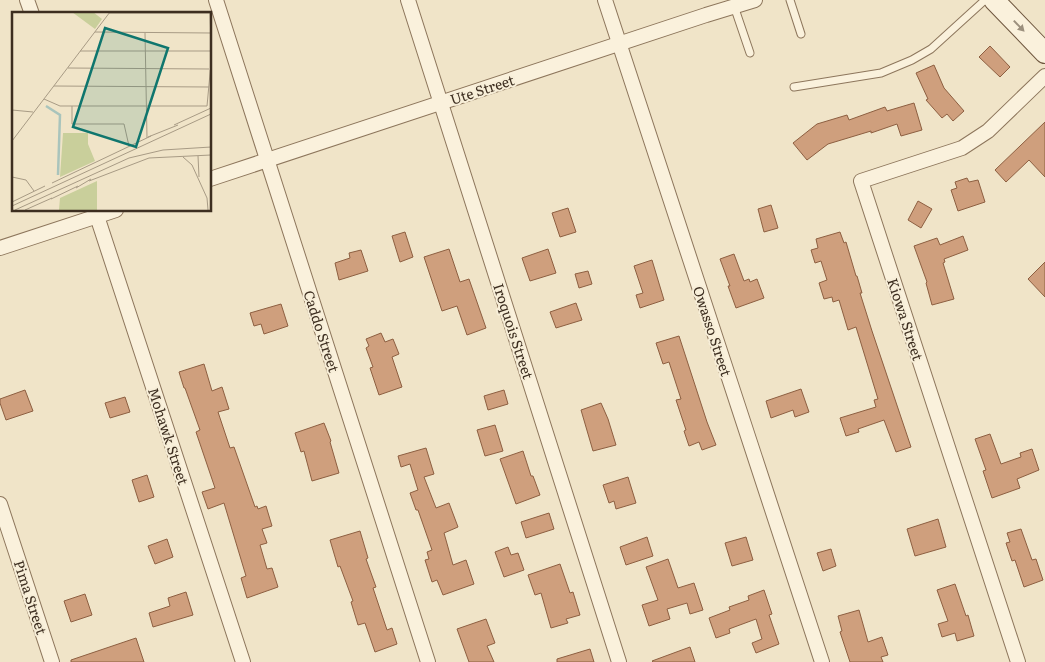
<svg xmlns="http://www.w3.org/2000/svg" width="1045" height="662" font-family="Literata,serif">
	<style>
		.building { fill: #cf9f7d; stroke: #8d5f41 }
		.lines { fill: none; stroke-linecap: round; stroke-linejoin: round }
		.lane-casing { stroke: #8d765c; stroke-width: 9 }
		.street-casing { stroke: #8d765c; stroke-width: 16 }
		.secondary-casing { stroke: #6f573f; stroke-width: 22 }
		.lane { stroke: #faf1dc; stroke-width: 7 }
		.street { stroke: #faf1dc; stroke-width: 14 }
		.secondary { stroke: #faf1dc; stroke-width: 20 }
		.oneway { fill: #9c907e }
		.labels { text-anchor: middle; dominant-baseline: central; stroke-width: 4; stroke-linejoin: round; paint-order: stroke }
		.street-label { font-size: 14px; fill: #3d2e20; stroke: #f7eed8 }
		.inset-river { fill: none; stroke: #a9c4bc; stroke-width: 2.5 }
		.inset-road { fill: none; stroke: #a89b85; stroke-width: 1 }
		.view { fill: #0f766e; fill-opacity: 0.15; stroke: #0f766e; stroke-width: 2.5 }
		.inset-edge { fill: none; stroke: #3d2e20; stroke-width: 2.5 }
	</style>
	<rect width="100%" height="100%" fill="#f0e4c8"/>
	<g class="building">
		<path d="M990 46 1010 67 1000 77 979 57Z"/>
		<path d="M934 65 944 88 964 111 953 121 947 114 942 118 926 100 928 99 916 73Z"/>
		<path d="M914 103 922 130 901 136 897 124 871 133V131L828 144 807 160 793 143 817 124 847 115 849 120 885 107 887 111Z"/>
		<path d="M1045 122V177L1029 160 1006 182 995 170Z"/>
		<path d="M967 178 969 182 978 180 985 202 958 211 951 190 957 188 955 182Z"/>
		<path d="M918 201 932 209 921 228 908 220Z"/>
		<path d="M771 205 778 228 764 232 758 209Z"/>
		<path d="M568 208 576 232 560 237 552 213Z"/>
		<path d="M405 232 413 257 400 262 392 236Z"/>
		<path d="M840 232 844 243 846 242 856 276H857L862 293H860L872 331 911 447 896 452 884 420 858 429 859 432 846 436 840 418 876 407 874 400 878 399 856 327 848 330 839 300 833 302 832 297 824 299 819 283 827 280 821 261 815 263 811 250 818 248 816 239Z"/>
		<path d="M963 236 968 250 944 259 945 262 943 263 954 299 932 305 926 283 927 282 914 246 937 238 940 245Z"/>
		<path d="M449 249 460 282 469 279 486 328 467 335 457 306 442 311 424 257Z"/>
		<path d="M548 249 556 273 530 281 522 258Z"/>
		<path d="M361 250 368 271 339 280 335 263 350 258 349 253Z"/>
		<path d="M734 254 744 281 749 279 750 282 757 279 764 298 736 308 728 286H730L720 259Z"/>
		<path d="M652 260 664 300 640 308 636 295 643 293 634 266Z"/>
		<path d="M1045 262V297L1028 279Z"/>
		<path d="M588 271 592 284 579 288 575 274Z"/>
		<path d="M576 303 582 320 556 328 550 312Z"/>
		<path d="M281 304 288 326 264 334 261 324 254 326 250 313Z"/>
		<path d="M381 333 385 342 393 339 399 354 392 357 402 387 379 395 370 368 373 367 366 348 369 346 366 339Z"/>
		<path d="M679 336 707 422 716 445 702 450 699 442 689 446 684 431 686 430 676 400 681 399 669 362 663 364 656 343Z"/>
		<path d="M204 364 212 391 222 387 229 409 218 412 230 448 234 447 255 507 257 506 258 509 266 506 272 526 262 529 267 543 260 545 267 569 272 568 278 587 247 598 241 578 246 576 224 503 208 509 202 492 215 488 196 432 200 430 185 388H184L179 372Z"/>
		<path d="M801 389 809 412 795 417 793 410 771 418 766 401Z"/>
		<path d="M25 390 33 411 6 420 0 403V399Z"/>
		<path d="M504 390 508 404 488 410 484 396Z"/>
		<path d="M125 397 130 412 110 418 105 403Z"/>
		<path d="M601 403 608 419 616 445 593 451 581 410Z"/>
		<path d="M324 423 331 441 330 442 339 473 312 481 304 451 301 452 295 433Z"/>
		<path d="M495 425 503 451 485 456 477 430Z"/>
		<path d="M990 434 1001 464 1021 457 1020 453 1032 449 1039 470 1017 479 1020 488 992 498 983 471 986 470 975 439Z"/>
		<path d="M426 448 434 474 424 477 436 508 449 503 458 527 444 533 453 565 466 560 474 584 443 595 437 580 432 582 425 560 429 559 427 552 432 550 418 510H416L410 493 418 490 410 464 401 467 398 456Z"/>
		<path d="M523 451 531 476H533L540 495 516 504 500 459Z"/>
		<path d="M147 475 154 497 139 502 132 480Z"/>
		<path d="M628 477 636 503 616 509 614 501 609 503 603 485Z"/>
		<path d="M549 513 554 529 526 538 521 522Z"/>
		<path d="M938 519 946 547 915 556 907 529Z"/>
		<path d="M1021 529 1032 560 1036 559 1043 580 1024 587 1015 560 1012 561 1006 543 1010 542 1007 533Z"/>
		<path d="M360 531 368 558 366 559 376 587 373 588 387 630 392 628 397 644 375 652 365 623 358 625 351 602 353 601 340 566 338 567 330 540Z"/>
		<path d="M647 537 653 556 626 565 620 547Z"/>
		<path d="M746 537 753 560 732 566 725 543Z"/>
		<path d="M167 539 173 557 155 564 148 546Z"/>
		<path d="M508 547 511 555 518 553 524 570 504 577 495 552Z"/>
		<path d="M831 549 836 566 823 571 817 553Z"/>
		<path d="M668 559 678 588 694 583 703 610 690 614 687 603 667 609 670 619 649 626 642 605 658 600 646 567Z"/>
		<path d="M560 564 570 593 573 592 580 615 566 619 568 623 551 628 541 593 535 595 528 575Z"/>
		<path d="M955 584 966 616 968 615 974 636 957 641 955 633 942 637 938 624 948 621 937 590Z"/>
		<path d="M764 590 772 614 769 615 779 644 756 653 752 643 762 639 756 619 729 629 730 633 716 638 709 618 730 610 729 607 749 600 748 596Z"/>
		<path d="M186 592 193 615 153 627 149 613 170 606 168 598Z"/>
		<path d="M85 594 92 615 71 622 64 601Z"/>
		<path d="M859 610 868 642 882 637 888 655 881 657 883 662H850L840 632 842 631 838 616Z"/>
		<path d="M486 619 495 643 487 646 494 662H469L457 629Z"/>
		<path d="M136 638 144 662H71V660Z"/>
		<path d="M690 647 695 662H653L652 661Z"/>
		<path d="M590 649 594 662H557V659Z"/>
	</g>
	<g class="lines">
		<defs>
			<g id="lane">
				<path d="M790 0 801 34"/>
				<path d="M734 6 750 53"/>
				<path d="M794 87 881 73 912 60 931 49 985 0"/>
			</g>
			<g id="street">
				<path d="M27 0 32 14"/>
				<path d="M216 0 428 662"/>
				<path d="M408 0 619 662"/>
				<path d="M605 0 822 662"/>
				<path d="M210 179 706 15 755 0"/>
				<path d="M95 210 243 662"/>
				<path d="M0 248 116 210"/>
				<path d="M0 504 52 662"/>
				<path d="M1018 662 861 181 962 148 988 131 1045 76"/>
			</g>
			<path id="secondary" d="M994 0 1045 53"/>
		</defs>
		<use href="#lane" class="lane-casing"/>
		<use href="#street" class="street-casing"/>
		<use href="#secondary" class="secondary-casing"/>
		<use href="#lane" class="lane"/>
		<use href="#street" class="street"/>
		<use href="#secondary" class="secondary"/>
	</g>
	<defs><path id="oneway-solid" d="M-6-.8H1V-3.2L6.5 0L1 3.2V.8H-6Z" transform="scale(1.25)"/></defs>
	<use class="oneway" href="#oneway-solid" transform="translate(1019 26) rotate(46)"/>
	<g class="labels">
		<g class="street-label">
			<text transform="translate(482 89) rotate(-18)">Ute Street</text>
			<text transform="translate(906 319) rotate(72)">Kiowa Street</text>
			<text transform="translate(322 331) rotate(72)">Caddo Street</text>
			<text transform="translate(514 331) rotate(72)">Iroquois Street</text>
			<text transform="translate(713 331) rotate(72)">Owasso Street</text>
			<text transform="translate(169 436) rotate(72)">Mohawk Street</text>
			<text transform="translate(31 597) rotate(72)">Pima Street</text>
		</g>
	</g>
	<g transform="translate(12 12)">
		<rect width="199" height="199" fill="#f0e4c8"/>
		<path d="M60 0H81L90 7 83 17ZM51 121H76V132L83 149 48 165ZM85 169V198H47L48 186Z" fill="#c9cf9b"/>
		<path class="inset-river" d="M34 94 48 103 46 163"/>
		<path class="inset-road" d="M198 0 199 31M97 1H198M83 20 199 21M133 21 135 126M68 39H199M56 56 197 57M42 74 197 75M32 87 48 94H195L199 51M60 94V112H112L117 134M0 98 21 100M162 113 199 96M136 125 166 113M0 129 98 0M186 144 187 165M171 145 180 153 195 186 196 198M0 165 14 168 22 179M77 169 137 146 199 143M40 171 139 124M64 176 79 167M39 187 66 174M0 190 33 174M0 194 199 102M3 198 117 146 151 138 199 135M13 198 40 186"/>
		<path class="view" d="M93 16 156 36 124 135 61 115Z"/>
		<rect width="199" height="199" class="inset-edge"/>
	</g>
</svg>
